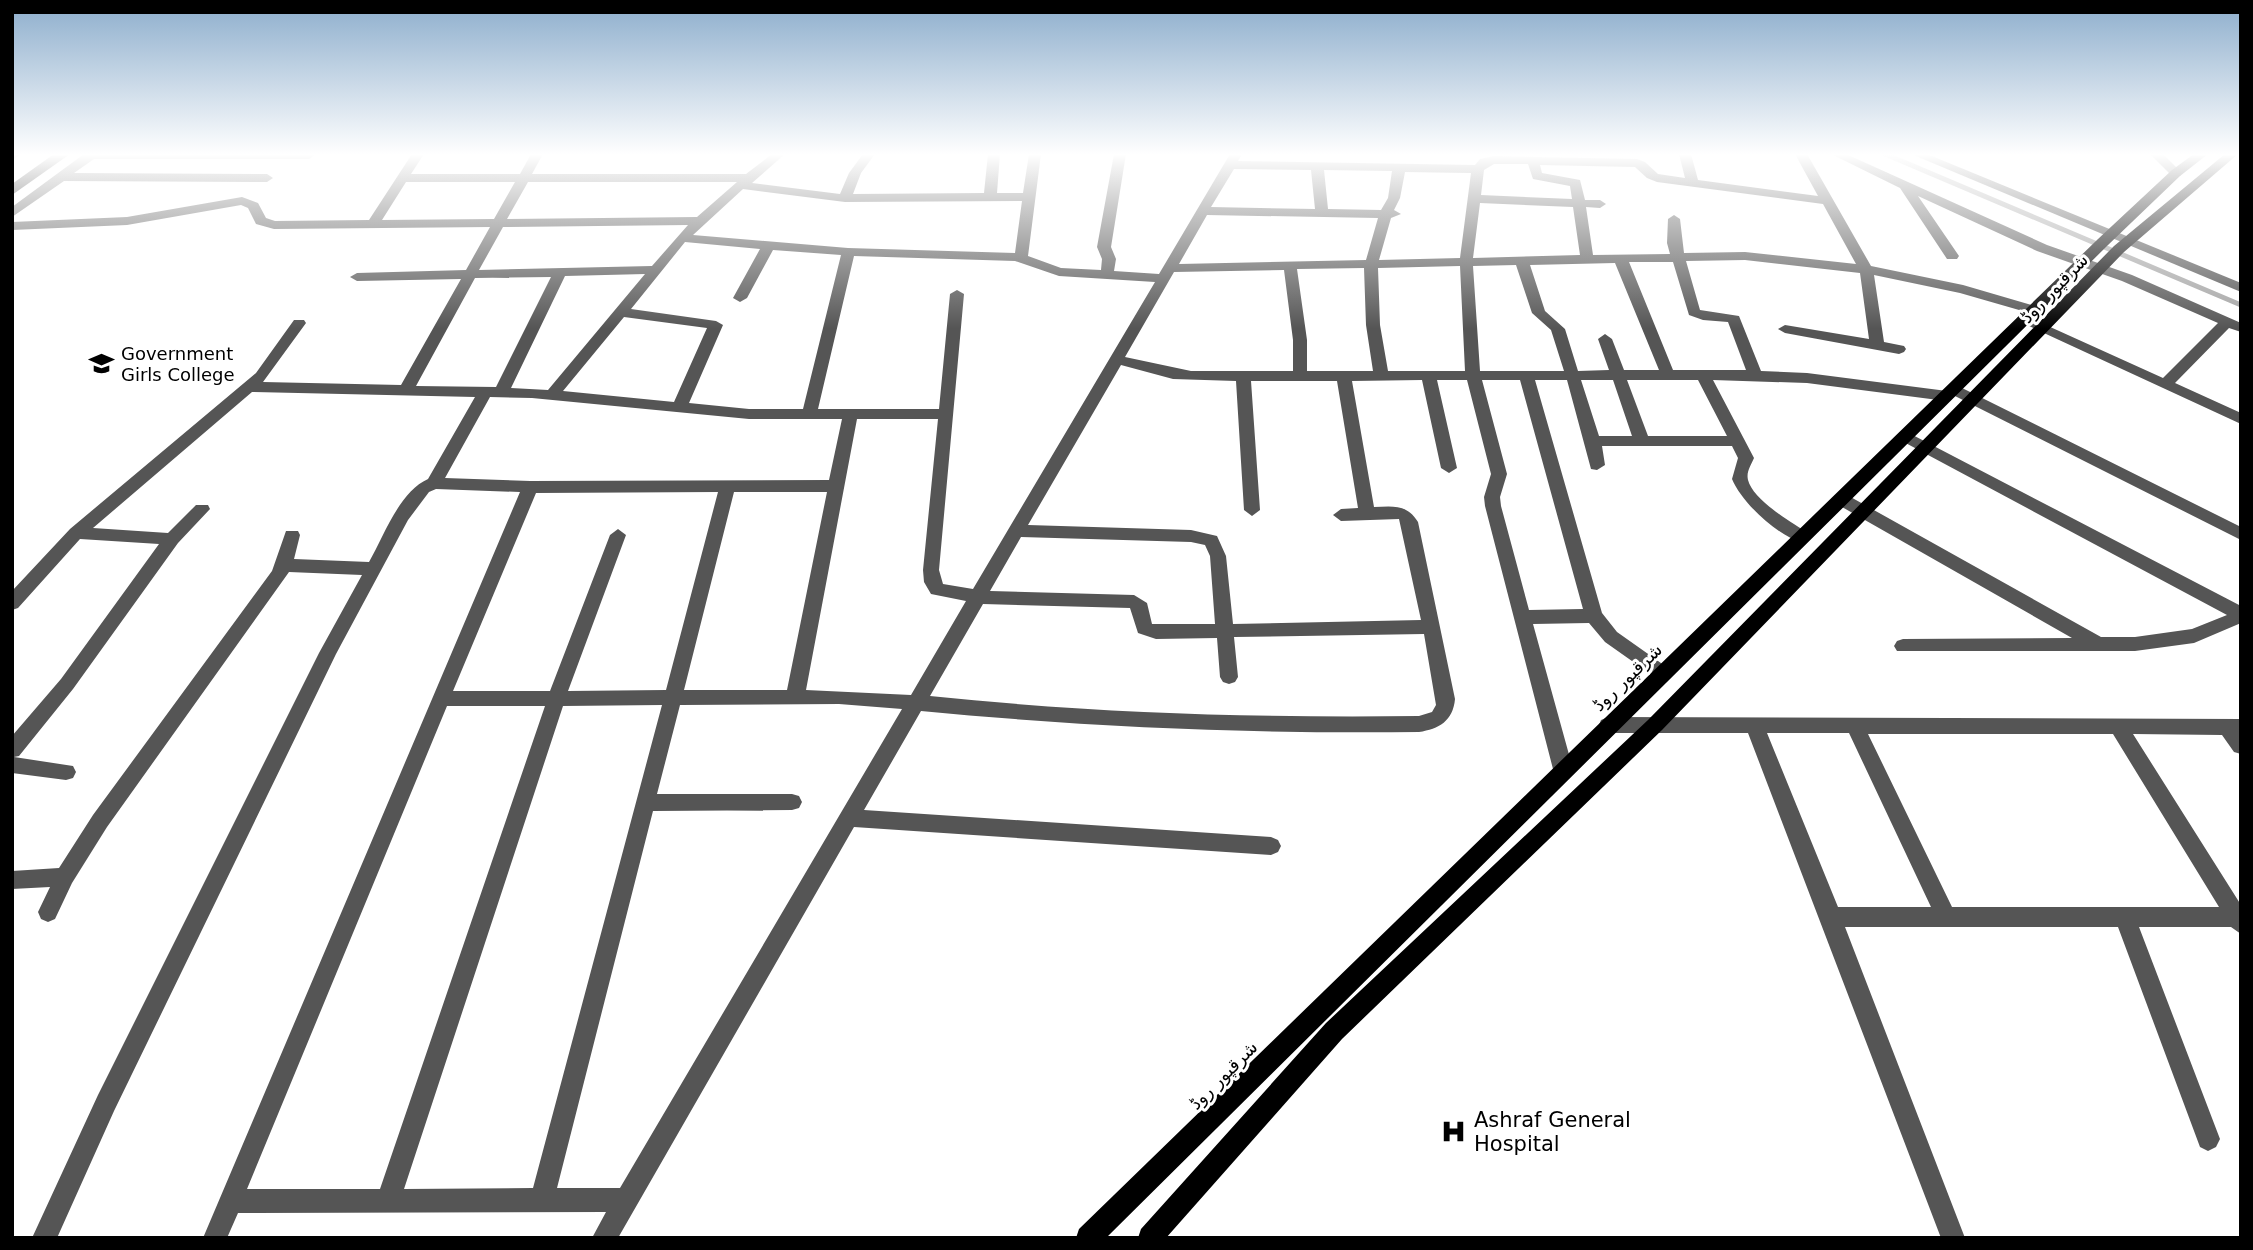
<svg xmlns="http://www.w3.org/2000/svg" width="2253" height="1250" font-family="'DejaVu Sans','Noto Sans Arabic',sans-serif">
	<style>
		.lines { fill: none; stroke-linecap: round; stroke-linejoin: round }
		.stream { stroke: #a3a3a3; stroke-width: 5 }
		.minor { fill: #555; fill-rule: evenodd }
		.major { fill: #000; fill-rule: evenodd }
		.highway { fill: #000; fill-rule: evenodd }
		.labels { text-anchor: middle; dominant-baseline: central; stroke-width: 6; stroke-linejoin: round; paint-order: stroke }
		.street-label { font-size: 18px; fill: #000; stroke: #fff }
		.poi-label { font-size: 18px; fill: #000; stroke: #fff; text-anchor: start }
		.near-poi-label { font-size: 21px; fill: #000; stroke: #fff; text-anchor: start }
	</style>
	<rect width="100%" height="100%" fill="#fff"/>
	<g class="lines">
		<path class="stream" d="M1885 154 2241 305"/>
		<g class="minor">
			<path d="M12 154H21L12 160Z"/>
			<path d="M84 154H314L315 155 309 159H94L74 173 267 174 273 178 267 182 64 181 12 217V207Z"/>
			<path d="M412 154H424L411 174H520L531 154H543L532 174H746L772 154H785L752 183 840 194 849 173 863 154H875L861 173 853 194 984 193 988 154H1000L997 193H1023L1029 154H1041L1028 256 1061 268 1101 270 1102 259 1097 247 1114 154H1126L1111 247 1116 259 1114 271 1159 274 1230 154H1242L1238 161 1475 165 1480 159 1494 156 1637 159 1645 162 1658 174 1685 178 1679 154H1691L1698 180 1818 196 1795 154H1807L1871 266 1963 285 2038 307 2040 310 2033 314 1960 293 1874 275 1884 342 1904 346 1906 349 1904 352 1899 354 1785 333 1778 329 1785 325 1869 339 1860 273 1745 260 1686 261 1700 310 1739 316 1761 371 1807 373 1947 391 1948 386H1958L2241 527V540L1953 395 1951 399 1946 401 1807 383 1713 380 1754 458C1751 465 1746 472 1748 480 1753 500 1791 522 1808 533L1810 537 1808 541 1802 543C1777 535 1742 503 1732 479L1738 458 1732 446H1602L1605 465 1597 470 1591 469 1567 380H1535L1602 613 1617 632 1668 668 1671 673 1668 678 1662 680 1656 678 1605 642 1589 623 1533 624 1573 769 1570 775 1563 777 1556 775 1553 769 1485 506 1484 497 1491 474 1467 380H1437L1457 468 1449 473 1441 468 1422 380 1352 381 1374 507C1393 506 1407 504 1418 522L1455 699C1453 721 1439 729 1419 732 1252 734 1087 727 921 711L864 810 1271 837 1278 840 1281 846 1278 852 1271 855 854 827 618 1238H592L606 1212 238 1213 227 1238H203L520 492 436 489 429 492 408 520 336 654 114 1111 57 1238H32L98 1095 319 653 362 575 289 572 107 827 72 883 55 919 48 922 41 919 38 912 50 887 12 889V871L59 868 93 815 272 571 286 531H298L300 535 294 559 369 562C384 536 399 492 428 479L475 397 252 392 93 528 168 533 196 505H208L210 509 178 543 73 689 19 756 14 757 73 766 76 772 73 778 66 780 12 773V736L61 679 159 544 80 539 18 608 12 610V591L70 529 256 373 294 320H304L306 323 263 382 401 385 461 279 357 281 350 277 357 273 466 270 490 227 274 229 256 224 248 208 241 205 127 225 12 230V222L127 217 242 197 258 203 266 218 275 221 369 220ZM1494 164H1528L1533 179 1570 186 1572 199 1481 195 1484 170ZM1540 165 1635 167 1647 178 1657 182 1823 204 1856 264 1745 252 1684 253 1680 219 1674 215 1668 219 1667 243 1670 254 1593 255 1586 207 1600 208 1606 204 1600 200H1585L1580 180 1542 173ZM1234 169 1311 170 1315 209 1211 207ZM1324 170 1392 171 1388 198 1381 210 1328 209ZM1405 172 1471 173 1460 258 1379 260 1391 218 1401 214 1394 210 1400 198ZM406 182H515L494 219 382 220ZM528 182H737L697 217 507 219ZM743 189 845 202 1022 201 1015 253 848 248 693 235ZM1480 203 1573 207 1580 255 1473 258ZM1207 215 1378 218 1366 260 1179 264ZM688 225 652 266 479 270 503 227ZM685 242 760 249 733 298 740 302 747 298 773 250 841 255 803 409H749L689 403 723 325 716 321 631 309ZM854 256 1015 261 1059 276 1155 282 973 589 943 584 939 570 964 294 957 290 950 294 939 409H818ZM1629 262H1673L1689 315 1703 320 1728 322 1746 370H1673ZM1615 263 1659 370H1624L1612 339 1605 334 1598 339 1609 370 1578 371 1565 329 1545 311 1530 265ZM1516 265 1532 313 1551 330 1564 371H1480L1473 266ZM1460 266 1465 371H1388L1380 325 1378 268ZM1364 268 1366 325 1373 371H1307V340L1297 269ZM1284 270 1293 340V371H1191L1125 357 1174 272ZM645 274 548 390 511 388 565 276ZM551 277 496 387 416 386 475 278ZM624 317 707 328 674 402 563 391ZM1121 365 1173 379 1236 381 1244 510 1252 516 1260 510 1251 381H1337L1358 508 1341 509 1333 515 1341 521 1399 519 1421 620 1233 624 1226 556 1217 536 1191 530 1028 525ZM1482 380H1520L1583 609 1529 610 1501 506 1500 497 1507 474ZM1581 380H1613L1632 436H1599ZM1627 380H1698L1727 436H1648ZM490 397 532 398 749 419H842L829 480 530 481 445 478ZM857 419H938L923 570 924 582 931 594 966 601 911 695 806 690ZM718 492 666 690 568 691 626 535 618 529 610 535 550 691H453L536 493ZM734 492H827L787 690H684ZM1021 537 1191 542 1205 545 1210 556 1215 624H1152L1147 603 1134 595 990 591ZM983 604 1130 608 1138 633 1156 639 1217 638 1220 677 1223 682 1229 684 1235 682 1238 677 1234 637 1424 634 1436 705 1432 712 1419 716C1255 718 1093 713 930 696ZM839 704 902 709 620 1188H557L653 811 792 810 799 808 802 802 799 796 792 794H657L680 705ZM662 705 533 1188 404 1189 563 706ZM447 706H545L380 1189H247Z"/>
			<path d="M1831 154H1846L2047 245 2132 275 2241 323V332L2229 328 2175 383 2241 413V424L2016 320 2018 317H2028L2163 378 2218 323 2122 281 2037 251 1918 196 1959 256 1957 259H1947L1900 188Z"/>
			<path d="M1911 154H1927L2241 283V292Z"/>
			<path d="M2150 154H2163L2182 173 2180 176H2172Z"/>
			<path d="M1905 431 2241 606V623L2194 643 2135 651H1897L1894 646 1897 641 1903 639 2072 638 1835 503 1833 499 1835 495H1847L2101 637H2135L2192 629 2227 615 1900 440 1897 436 1900 432Z"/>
			<path d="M1608 717 2241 719V754L2234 752 2222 735 2133 734 2241 905V934L2231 927H2139L2220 1139 2216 1147 2208 1151 2200 1147 2118 927H1845L1965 1238H1941L1748 733H1608L1601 730 1599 725 1601 720ZM1767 733H1849L1931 907H1838ZM1868 734H2113L2219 907H1952Z"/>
		</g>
		<g class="major">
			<path d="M2194 154H2208L2180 176 2108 245 1106 1238H1076L1079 1229 2098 239 2172 170Z"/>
			<path d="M2225 154H2238L2124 252 1662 730 1342 1039 1166 1238H1138L1141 1229 1326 1023 1648 720 2114 246Z"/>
		</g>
		<path class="highway" d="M54 154H70L12 195V184Z"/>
	</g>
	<linearGradient id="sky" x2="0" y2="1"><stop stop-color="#8cadcc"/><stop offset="0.47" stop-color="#fff"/><stop offset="1" stop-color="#fff" stop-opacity="0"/></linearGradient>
	<rect width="2253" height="329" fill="url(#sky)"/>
	<defs>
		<symbol id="university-bare" viewBox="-9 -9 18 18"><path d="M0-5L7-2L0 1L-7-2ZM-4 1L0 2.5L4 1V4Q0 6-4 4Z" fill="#000" stroke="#fff" stroke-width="2.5" paint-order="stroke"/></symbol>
		<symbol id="hospital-bare" viewBox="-9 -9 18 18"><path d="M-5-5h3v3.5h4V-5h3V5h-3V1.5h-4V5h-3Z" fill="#000" stroke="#fff" stroke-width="2.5" paint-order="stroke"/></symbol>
	</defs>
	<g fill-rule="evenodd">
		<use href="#university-bare" x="84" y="346" width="35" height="35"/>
		<use href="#hospital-bare" x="1436" y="1114" width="35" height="35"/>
	</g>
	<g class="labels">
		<g class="street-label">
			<text transform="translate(2054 288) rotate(-46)">شرقپور روڈ</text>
			<text transform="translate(1627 677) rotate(-44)">شرقپور روڈ</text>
			<text transform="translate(1223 1075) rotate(-45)">شرقپور روڈ</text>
		</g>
		<g class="poi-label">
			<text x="121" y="353">Government<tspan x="121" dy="21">Girls College</tspan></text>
		</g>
		<g class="near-poi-label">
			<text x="1474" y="1120">Ashraf General<tspan x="1474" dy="24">Hospital</tspan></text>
		</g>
	</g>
	<rect width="2253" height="1250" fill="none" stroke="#000000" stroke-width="28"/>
</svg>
